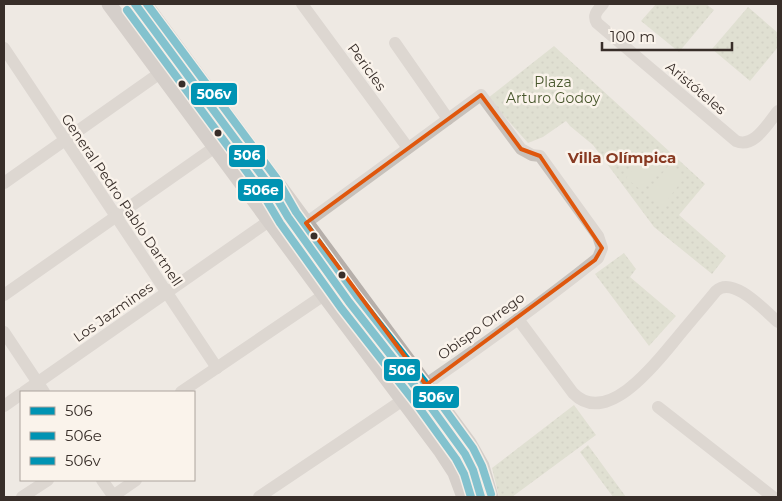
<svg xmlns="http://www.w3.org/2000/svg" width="782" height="501" font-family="Montserrat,sans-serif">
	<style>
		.green { fill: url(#green-dots) }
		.pitch { fill: #cfd4bd }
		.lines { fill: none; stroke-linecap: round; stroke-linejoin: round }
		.minor { stroke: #c7c1bb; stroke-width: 12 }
		.major { stroke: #b6afaa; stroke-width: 15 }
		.bus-1-casing { stroke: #faf3eb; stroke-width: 11 }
		.bus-2-casing { stroke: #faf3eb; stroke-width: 11 }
		.bus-3-casing { stroke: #faf3eb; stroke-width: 11 }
		.bus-1 { stroke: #0093b3; stroke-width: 8 }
		.bus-2 { stroke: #0093b3; stroke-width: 8 }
		.bus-3 { stroke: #0093b3; stroke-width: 8 }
		.marked { fill: none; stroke: #df570d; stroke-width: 4; stroke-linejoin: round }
		.bus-dot { fill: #382e29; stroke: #faf3eb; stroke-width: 2 }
		.labels { text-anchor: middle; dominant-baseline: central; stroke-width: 5; stroke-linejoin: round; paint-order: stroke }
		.street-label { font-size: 14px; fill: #382e29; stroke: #faf3eb }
		.park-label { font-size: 14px; fill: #48572d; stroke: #faf3eb }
		.neighbourhood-label { font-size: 15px; font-weight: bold; fill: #883a22; stroke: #faf3eb }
		.line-badge { stroke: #faf3eb; stroke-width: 2 }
		.badge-label { font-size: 14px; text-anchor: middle; font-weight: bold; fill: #fff }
	</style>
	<defs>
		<pattern id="green-dots" width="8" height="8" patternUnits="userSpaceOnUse" patternTransform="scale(1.25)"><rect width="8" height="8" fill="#cfd4bd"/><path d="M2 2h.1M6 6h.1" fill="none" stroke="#b2b6a2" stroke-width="1.8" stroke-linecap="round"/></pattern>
	</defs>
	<rect width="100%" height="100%" fill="#eee9e3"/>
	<g class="green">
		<path d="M656 4H706L714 10 679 52 641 21Z"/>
		<path d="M748 7 778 33V47L750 81 712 49Z"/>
		<path d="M554 46 705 184 679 215 726 256 712 274 654 227 593 145 570 126 566 121 543 137 528 143 488 98Z"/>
		<path d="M624 253 636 269 630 277 676 316 649 346 595 274Z"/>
		<path d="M574 405 596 435 512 497H499L492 468Z"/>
		<path d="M588 445 626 497H613L580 452Z"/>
	</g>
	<g class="pitch">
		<path d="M649 149 665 161 642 191 626 178Z"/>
		<path d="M669 165 685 177 662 207 646 194Z"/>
	</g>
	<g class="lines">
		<g class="minor">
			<path d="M302 4 408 148"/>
			<path d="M603 4C598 10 592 15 597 23L736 141C754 149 768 123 778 111"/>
			<path d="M395 43 448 119"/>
			<path d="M4 48 217 368"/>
			<path d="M4 183 160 73"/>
			<path d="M4 295 215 147"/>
			<path d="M518 319 573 393C607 428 657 362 676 339 689 323 703 307 716 291 733 275 765 311 778 322"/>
			<path d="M4 332 44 392"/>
			<path d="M24 392 269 221"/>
			<path d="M181 392 324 295"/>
			<path d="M4 406 21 394"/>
			<path d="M658 407 773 497"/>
			<path d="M102 480 114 497"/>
			<path d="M113 496 136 480"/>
			<path d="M22 497 48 480"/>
			<path d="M259 497C373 420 489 345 598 258L602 248 598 236 540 156 532 155 521 149 481 95 306 223"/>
		</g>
		<g class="major">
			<path d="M109 4 324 295 440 450 455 473 464 497"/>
			<path d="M145 4 469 443 482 466 491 497"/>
		</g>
		<defs>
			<path id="bus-1" d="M135 4 269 185 288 217 349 302 425 399 465 454 473 470 481 497"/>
			<path id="bus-2" d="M127 10 261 191 280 223 341 308 417 405 456 459 464 474 471 497"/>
			<path id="bus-3" d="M147 4 277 179 296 212 357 296 433 393 473 448 482 466 491 494"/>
		</defs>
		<use href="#bus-1" class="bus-1-casing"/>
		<use href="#bus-2" class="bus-2-casing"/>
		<use href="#bus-3" class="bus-3-casing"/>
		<use href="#bus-1" class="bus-1"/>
		<use href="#bus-2" class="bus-2"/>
		<use href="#bus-3" class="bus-3"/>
	</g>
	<path d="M0 0H782V501H0ZM481 95 521 149 540 156 602 248 595 260 426 385 306 223Z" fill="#eee9e3" fill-opacity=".55" fill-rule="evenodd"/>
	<path class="marked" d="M481 95 521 149 540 156 602 248 595 260 426 385 306 223Z"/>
	<g class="bus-dot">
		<circle cx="182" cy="84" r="4.5"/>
		<circle cx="218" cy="133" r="4.5"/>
		<circle cx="314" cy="236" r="4.5"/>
		<circle cx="342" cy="275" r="4.5"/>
	</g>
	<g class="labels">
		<g class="street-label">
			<text transform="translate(367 67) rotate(54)">Pericles</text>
			<text transform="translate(696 88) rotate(40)">Aristóteles</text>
			<text transform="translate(122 200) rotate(56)">General Pedro Pablo Dartnell</text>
			<text transform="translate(113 312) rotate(-35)">Los Jazmines</text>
			<text transform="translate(481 326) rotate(-36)">Obispo Orrego</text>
		</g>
		<g class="park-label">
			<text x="553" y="82">Plaza<tspan x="553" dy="16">Arturo Godoy</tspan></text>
		</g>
		<g class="neighbourhood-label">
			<text x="622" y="157">Villa Olímpica</text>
		</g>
	</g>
	<g class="line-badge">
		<rect x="190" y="82" width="48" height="24" rx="5" fill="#0093b3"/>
		<rect x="228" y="144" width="38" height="24" rx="5" fill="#0093b3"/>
		<rect x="237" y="178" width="47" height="24" rx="5" fill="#0093b3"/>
		<rect x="383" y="358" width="38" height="24" rx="5" fill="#0093b3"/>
		<rect x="412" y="385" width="48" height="24" rx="5" fill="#0093b3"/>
	</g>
	<g class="badge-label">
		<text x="214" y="99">506v</text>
		<text x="247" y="160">506</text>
		<text x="261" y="195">506e</text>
		<text x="402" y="375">506</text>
		<text x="436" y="402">506v</text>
	</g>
	<rect width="782" height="501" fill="none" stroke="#382e29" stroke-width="10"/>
	<rect x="20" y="391" width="175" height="90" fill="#faf3eb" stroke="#aca49d"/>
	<rect x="30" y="407" width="25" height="8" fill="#0093b3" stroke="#aca49d"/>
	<text x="65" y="416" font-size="15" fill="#382e29">506</text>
	<rect x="30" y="432" width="25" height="8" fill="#0093b3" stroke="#aca49d"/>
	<text x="65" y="441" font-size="15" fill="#382e29">506e</text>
	<rect x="30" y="457" width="25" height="8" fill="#0093b3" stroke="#aca49d"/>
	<text x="65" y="466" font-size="15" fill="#382e29">506v</text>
	<path d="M602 42v8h130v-8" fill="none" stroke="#382e29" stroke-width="2.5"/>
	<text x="610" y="42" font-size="15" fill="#382e29" stroke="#faf3eb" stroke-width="4" paint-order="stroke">100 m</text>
</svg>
